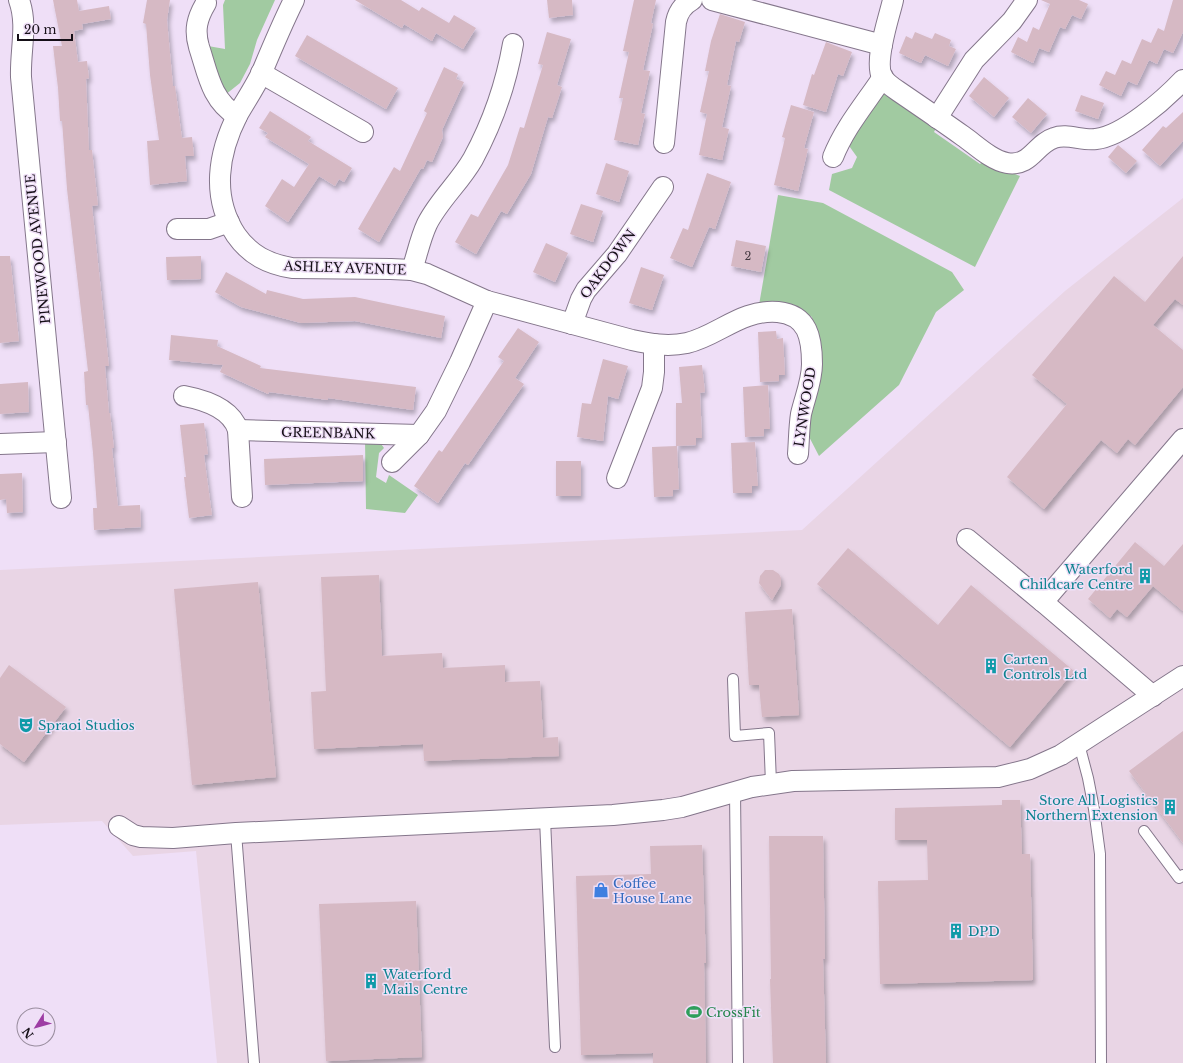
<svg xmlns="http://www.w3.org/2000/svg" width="1183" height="1063" font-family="'Libre Baskerville',serif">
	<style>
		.industrial { fill: #e9d5e5 }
		.green { fill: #a1caa1 }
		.building { fill: #d6b9c4; filter: url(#shadow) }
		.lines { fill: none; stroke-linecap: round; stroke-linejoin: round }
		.service-casing { stroke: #84768b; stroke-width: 12 }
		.minor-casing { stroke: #84768b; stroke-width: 22 }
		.service { stroke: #fff; stroke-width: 10 }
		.minor { stroke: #fff; stroke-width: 20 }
		.labels { text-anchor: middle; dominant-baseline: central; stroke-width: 3; stroke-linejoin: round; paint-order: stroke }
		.number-label { font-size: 11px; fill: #453a42 }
		.street-label { font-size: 13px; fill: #150f17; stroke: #efdff7 }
		.culture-label { font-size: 13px; fill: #0d838f; stroke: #efdff7; text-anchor: start }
		.shop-label { font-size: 13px; fill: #366cbe; stroke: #efdff7; text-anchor: start }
		.leisure-label { font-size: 13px; fill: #27864d; stroke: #efdff7; text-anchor: start }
	</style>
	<defs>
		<filter id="shadow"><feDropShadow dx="2.5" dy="4.5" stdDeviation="2" flood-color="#0004"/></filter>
	</defs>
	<rect width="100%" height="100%" fill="#efdff7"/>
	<path class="industrial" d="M1183 198V1063H217L196 851 133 856 102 821 0 825V570L802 530 1065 291Z"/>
	<g class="green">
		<path d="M225 0H275L257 40 250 64 240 83 225 95 208 46 225 49 223 5Z"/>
		<path d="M884 91 937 126 934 132 980 164 983 161 1020 176 975 267 829 190 832 174 852 168 857 157 847 143Z"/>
		<path d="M778 195 823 203 952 272 964 290 936 312 899 385 819 456 804 427 819 373 812 317 791 307 759 305Z"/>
		<path d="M365 440 379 441 384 448 379 453 376 477 386 483 389 475 418 495 405 513 366 509Z"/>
	</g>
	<g class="building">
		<path d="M53 0H77L79 11 109 6 111 19 82 24 83 29 74 31 78 62 87 61 89 78 86 79 89 150H92L98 205 92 206 109 366H105L109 413H110L114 448H112L118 506 140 505 141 527 94 530 93 508H97L93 453 88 405H86L84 372 88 371 67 189 62 121H60L58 88 53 46H62Z"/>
		<path d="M147 0H170L167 20 173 86H175L182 138 192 137 194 156H185L187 181 150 185 147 141 159 140 150 75 146 24 143 23Z"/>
		<path d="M355 0H401L419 11 422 7 449 23 454 15 476 28 463 49 436 33 432 41 404 24 402 28Z"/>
		<path d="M547 0H572L573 15 549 18Z"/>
		<path d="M634 0H656L651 23 653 24 643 70 650 71 641 113 645 114 638 145 614 140 623 98H619L629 52 623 51Z"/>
		<path d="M1041 0H1079L1088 4 1081 19 1072 15 1065 29 1060 27 1049 52 1039 48 1033 63 1011 52 1018 37 1027 42 1033 27 1039 30 1050 4Z"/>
		<path d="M1173 0H1183V32L1173 53 1164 49 1157 64 1149 60 1137 85 1128 81 1121 96 1099 85 1106 71 1115 75 1122 60 1131 64 1142 39 1151 43 1158 28 1164 31Z"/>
		<path d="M720 14 745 22 739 42 736 41 727 85 731 86 722 127 729 129 722 160 699 155 707 114 700 112 709 71H705L711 41Z"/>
		<path d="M547 32 571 39 557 85 562 87 552 118 548 117 531 174 507 214 501 211 476 254 455 242 471 214 478 217 508 165 520 127 524 128 543 65 538 64Z"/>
		<path d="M915 32 932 39 935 33 951 40 949 46 956 49 948 66 925 55 921 63 899 53 906 36 912 39Z"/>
		<path d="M307 35 398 88 386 109 295 56Z"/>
		<path d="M826 42 852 52 843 76 838 74 826 112 803 105 812 74 814 75Z"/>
		<path d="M444 67 458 74 456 79 464 82 442 130 443 137 432 162 427 160 423 169 421 168 379 242 358 229 394 167 400 171 427 113 424 111Z"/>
		<path d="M984 77 1009 98 994 117 969 96Z"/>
		<path d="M1081 95 1104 103 1098 119 1075 111Z"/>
		<path d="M1028 98 1047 114 1031 133 1012 117Z"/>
		<path d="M791 105 814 112 804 148 808 149 798 191 774 185 785 138 782 137Z"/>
		<path d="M270 111 311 137 308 141 352 168 344 182 339 179 335 186 319 176 288 222 265 206 282 179 294 187 309 164 265 137 268 133 259 128Z"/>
		<path d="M1183 112V141L1160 166 1142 150 1163 126 1166 128Z"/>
		<path d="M1118 145 1137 161 1126 173 1108 157Z"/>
		<path d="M606 163 629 171 619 202 596 194Z"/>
		<path d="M707 173 731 182 715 229 709 227 692 267 670 258 683 228 688 230Z"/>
		<path d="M581 204 603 211 593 242 570 234Z"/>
		<path d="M736 240 766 246 761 272 731 266Z"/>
		<path d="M546 243 568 253 555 282 533 272Z"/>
		<path d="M0 256H10L19 341 0 343Z"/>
		<path d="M201 256V279L167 280 166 257Z"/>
		<path d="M1183 256V305L1175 299 1153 325 1183 350V387L1135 445 1128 439 1117 453 1101 440 1044 509 1007 477 1067 404 1032 375 1114 276 1145 302Z"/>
		<path d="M641 267 664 275 652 310 629 303Z"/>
		<path d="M226 272 266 294 267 290 303 299 355 297 445 316 441 338 355 321 301 323 241 307 215 292Z"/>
		<path d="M518 328 539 342 515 378 524 384 468 465 465 463 438 503 414 486 439 450 442 452 504 361 498 357Z"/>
		<path d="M776 331 777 339 783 338 785 375H779V381L760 382 758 332Z"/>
		<path d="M171 335 218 340 217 346 261 366 260 368 416 387 413 410 328 398V400L269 392 268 394 220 372 223 365 169 360Z"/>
		<path d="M603 359 628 366 618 399 608 396 603 441 577 437 582 403 591 404Z"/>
		<path d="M702 365 705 392 700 393 702 438H696V445L677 446 679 489 673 490V496L654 497 652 447 676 446V403H682L679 367Z"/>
		<path d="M28 382 29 412 0 414V384Z"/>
		<path d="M768 385 770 429H764V436L745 437 743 387Z"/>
		<path d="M204 423 208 454 204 455 212 515 189 518 184 477H186L180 425Z"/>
		<path d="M755 442 758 486H752V493H733L731 443Z"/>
		<path d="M363 455V481L265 485 264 459Z"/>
		<rect x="556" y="461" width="25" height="35"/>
		<path d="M22 473 23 512 7 513 6 499 0 500V474Z"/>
		<path d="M1135 542 1164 566 1183 544V611L1153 586 1127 617 1117 609 1110 618 1088 599Z"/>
		<path d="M848 548 938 625 971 585 1074 671 1010 747 817 584Z"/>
		<path d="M765 570H773L779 574 781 578V585L772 600 759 583 760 576Z"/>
		<path d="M379 575 382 656 442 653 443 668 505 665V682L540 681 543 738 558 737 559 756 424 761 423 744 314 749 311 692 326 691 321 577Z"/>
		<path d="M258 582 276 777 192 785 174 589Z"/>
		<path d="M792 609 799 715 762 717 759 685H749L745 612Z"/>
		<path d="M9 665 66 707 24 762 0 744V678Z"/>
		<path d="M1183 731V843L1129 771Z"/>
		<path d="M1002 800H1020L1022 854H1030L1033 980 880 984 878 881 928 880 927 840H895V808L1002 805Z"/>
		<path d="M769 836H823L825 959H823L826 1063H773L770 979H771Z"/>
		<path d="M702 845 706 963H704L706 1063H653V1053L581 1055 576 876 651 874 650 846Z"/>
		<path d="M416 901 422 1057 326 1061 319 904Z"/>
	</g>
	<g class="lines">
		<defs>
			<g id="service">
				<path d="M733 679 735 736 769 733 771 783"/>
				<path d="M1079 744 1088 778 1094 809 1100 854 1101 1063"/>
				<path d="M735 792 738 1063"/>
				<path d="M545 819 555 1047"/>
				<path d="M1144 831 1179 878 1183 875"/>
				<path d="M236 833 254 1063"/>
			</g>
			<g id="minor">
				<path d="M19 0C28 25 20 50 21 77L61 498"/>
				<path d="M294 0C282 24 272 48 262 72 255 87 246 100 238 114 218 153 211 197 236 235 250 255 268 264 292 268L391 269 412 270 427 274 487 301 632 340C650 344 668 347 687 343 709 338 727 323 748 316 757 313 768 311 778 312 808 315 812 338 812 364 812 381 805 397 801 414 799 427 799 441 798 454"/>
				<path d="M712 0 882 45"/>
				<path d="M893 0C889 18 874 60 882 77 886 83 892 87 898 91 920 106 942 121 963 136 976 145 991 160 1007 163 1031 167 1035 144 1054 138 1067 133 1082 141 1096 139 1123 136 1164 100 1183 80"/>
				<path d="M206 3C197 18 194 30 199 47 208 74 211 100 237 116"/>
				<path d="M261 73 363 132"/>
				<path d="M937 118 974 60 1012 21 1027 0"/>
				<path d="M664 143 676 22C678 12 683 5 692 0"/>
				<path d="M833 157C845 127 865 104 883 77"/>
				<path d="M177 229H209L229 222"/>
				<path d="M412 270C417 255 420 239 427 224 439 200 460 182 473 159 492 124 506 84 513 44"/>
				<path d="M572 324 581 299 586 290 617 254 663 187"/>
				<path d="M184 396C205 400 231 408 238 430L242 497"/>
				<path d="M238 430 419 435"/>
				<path d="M0 444 56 442"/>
				<path d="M392 462 419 435 436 411 460 362 487 301"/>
				<path d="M617 478 652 388 654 372V344"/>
				<path d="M967 539 1043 602"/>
				<path d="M1153 696 1043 602 1183 439"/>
				<path d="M119 826 133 835 141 837 173 838 236 833 613 815 663 810 682 807 752 787 793 781 998 777 1030 769 1061 755 1183 676"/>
			</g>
		</defs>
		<use href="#service" class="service-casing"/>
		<use href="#minor" class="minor-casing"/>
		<use href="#service" class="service"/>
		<use href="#minor" class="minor"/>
	</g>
	<defs>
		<symbol id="building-bare" viewBox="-9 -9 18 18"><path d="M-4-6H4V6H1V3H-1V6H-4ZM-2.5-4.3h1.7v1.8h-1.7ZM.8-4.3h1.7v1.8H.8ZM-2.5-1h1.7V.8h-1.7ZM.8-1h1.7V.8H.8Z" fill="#0f9aa8" stroke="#efdff7" stroke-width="2.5" paint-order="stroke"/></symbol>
		<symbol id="theatre-bare" viewBox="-9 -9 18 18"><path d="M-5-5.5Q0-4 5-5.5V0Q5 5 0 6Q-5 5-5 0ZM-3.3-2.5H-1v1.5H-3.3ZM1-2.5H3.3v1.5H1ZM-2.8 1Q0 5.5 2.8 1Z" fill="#0f9aa8" stroke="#efdff7" stroke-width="2.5" paint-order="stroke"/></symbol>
		<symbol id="shop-bare" viewBox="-9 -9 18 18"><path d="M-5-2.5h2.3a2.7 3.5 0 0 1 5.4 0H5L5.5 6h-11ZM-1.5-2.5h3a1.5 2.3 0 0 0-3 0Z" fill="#3f7fe0" stroke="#efdff7" stroke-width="2.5" paint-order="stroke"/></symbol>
		<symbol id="stadium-bare" viewBox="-9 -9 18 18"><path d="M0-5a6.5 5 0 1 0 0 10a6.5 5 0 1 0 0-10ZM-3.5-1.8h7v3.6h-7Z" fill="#2e9e5b" stroke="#efdff7" stroke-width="2.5" paint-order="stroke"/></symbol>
	</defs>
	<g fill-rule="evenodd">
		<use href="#building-bare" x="1134" y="565" width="22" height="22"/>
		<use href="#building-bare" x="980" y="655" width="22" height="22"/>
		<use href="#theatre-bare" x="15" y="714" width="22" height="22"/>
		<use href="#building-bare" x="1159" y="796" width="22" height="22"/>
		<use href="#shop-bare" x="590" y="879" width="22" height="22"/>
		<use href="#building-bare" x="945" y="920" width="22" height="22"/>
		<use href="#building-bare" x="360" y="970" width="22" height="22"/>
		<use href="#stadium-bare" x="683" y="1001" width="22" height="22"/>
	</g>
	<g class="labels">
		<g class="number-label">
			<text x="748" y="256">2</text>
		</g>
		<g class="street-label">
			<text transform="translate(38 249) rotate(-96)">PINEWOOD AVENUE</text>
			<text transform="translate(608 264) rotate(-53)">OAKDOWN</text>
			<text transform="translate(345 268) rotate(2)">ASHLEY AVENUE</text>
			<text transform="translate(805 407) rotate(-81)">LYNWOOD</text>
			<text transform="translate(328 433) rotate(1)">GREENBANK</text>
		</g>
		<g class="culture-label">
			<text x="1133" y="569" text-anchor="end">Waterford<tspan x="1133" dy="15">Childcare Centre</tspan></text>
			<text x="1003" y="659">Carten<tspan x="1003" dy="15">Controls Ltd</tspan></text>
			<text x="38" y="725">Spraoi Studios</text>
			<text x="1158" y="800" text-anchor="end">Store All Logistics<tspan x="1158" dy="15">Northern Extension</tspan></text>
			<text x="968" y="931">DPD</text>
			<text x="383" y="974">Waterford<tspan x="383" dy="15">Mails Centre</tspan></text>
		</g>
		<g class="shop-label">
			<text x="613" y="883">Coffee<tspan x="613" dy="15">House Lane</tspan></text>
		</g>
		<g class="leisure-label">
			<text x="706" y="1012">CrossFit</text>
		</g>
	</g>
	<g transform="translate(36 1027) rotate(233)"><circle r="19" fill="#efdff7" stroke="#988c9d"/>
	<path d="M0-3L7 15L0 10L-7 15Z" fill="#9d3ca4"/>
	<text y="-6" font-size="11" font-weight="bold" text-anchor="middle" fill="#150f17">N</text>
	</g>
	<path d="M18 34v6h54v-6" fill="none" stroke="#150f17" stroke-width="2"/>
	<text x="24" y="34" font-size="12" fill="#150f17" stroke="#efdff7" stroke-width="3" paint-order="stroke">20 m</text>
</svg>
